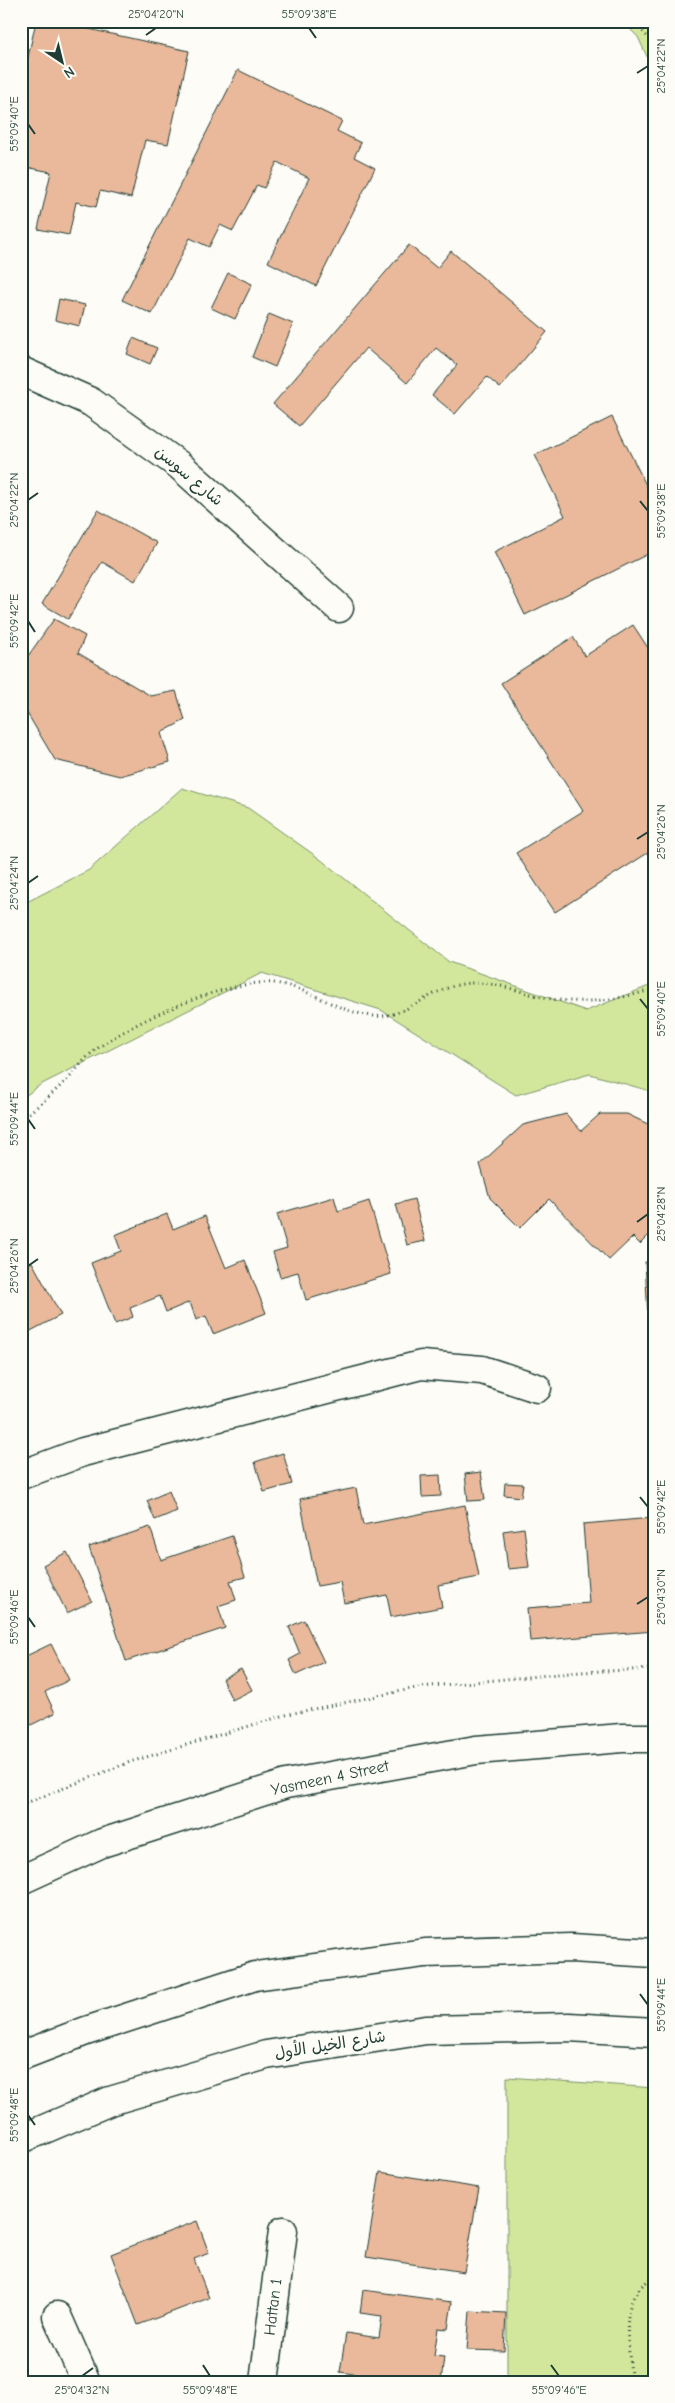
<svg xmlns="http://www.w3.org/2000/svg" width="675" height="2403" font-family="'Comic Neue','Playpen Sans Arabic',sans-serif">
	<style>
		.green { fill: #d3e79c; stroke: #799268 }
		.building { fill: #eab99b; stroke: #1f3d34 }
		.lines { fill: none; stroke-linecap: round; stroke-linejoin: round }
		.minor-casing { stroke: #1f3d34; stroke-width: 31 }
		.secondary-casing { stroke: #1f3d34; stroke-width: 31 }
		.path { stroke: #1f3d34; stroke-width: 3; stroke-dasharray: 1 4; stroke-linecap: butt }
		.minor { stroke: #fdfcf7; stroke-width: 28 }
		.secondary { stroke: #fdfcf7; stroke-width: 28 }
		.ticks { fill: none; stroke: #1f3d34; stroke-width: 2 }
		.labels { text-anchor: middle; dominant-baseline: central; stroke-width: 5; stroke-linejoin: round; paint-order: stroke }
		.street-label { font-size: 16px; fill: #1f3d34; stroke: #fdfcf7 }
		.neatline { fill: none; stroke: #1f3d34; stroke-width: 2 }
		.ticks-label { font-size: 12px; text-anchor: middle; fill: #1f3d34 }
	</style>
	<rect width="100%" height="100%" fill="#fdfcf7"/>
	<filter id="ink" filterUnits="userSpaceOnUse"><feTurbulence type="fractalNoise" baseFrequency=".02" numOctaves="2"/><feDisplacementMap in="SourceGraphic" scale="10" xChannelSelector="R" yChannelSelector="G"/><feConvolveMatrix kernelMatrix="1 2 1 2 8 2 1 2 1" color-interpolation-filters="sRGB"/></filter>
	<g filter="url(#ink)">
		<g class="green">
			<path d="M622 21H654V72L638 37Z"/>
			<path d="M182 788 248 808 320 859 449 962 586 1011 654 984V1092L590 1074 516 1095 381 1010 262 973 40 1085 21 1099V905L89 870Z"/>
			<path d="M507 2077 654 2088V2382H507Z"/>
		</g>
		<g class="building">
			<path d="M36 21H76L75 26 189 51 168 144 145 140 131 198 100 191 96 207 76 202 69 235 38 229 51 172 21 166V89Z"/>
			<path d="M223 21H242L241 26Z"/>
			<path d="M238 70 342 121 337 131 361 143 354 157 375 168 316 286 268 262 309 178 277 162 264 188 257 185 233 231 220 225 209 247 190 238 152 314 122 300Z"/>
			<path d="M409 245 437 268 451 251 547 332 500 388 487 377 455 414 432 395 457 365 436 348 407 383 366 348 299 426 273 404Z"/>
			<path d="M228 273 252 284 235 319 211 308Z"/>
			<path d="M59 299 85 305 80 326 55 320Z"/>
			<path d="M269 314 293 324 275 367 252 357Z"/>
			<path d="M133 338 157 348 150 364 127 354Z"/>
			<path d="M612 417 654 501V551L525 615 494 552 565 516 535 455Z"/>
			<path d="M98 510 157 543 135 581 102 562 68 619 42 604Z"/>
			<path d="M54 619 85 636 78 653 151 696 176 691 185 720 161 733 170 762 120 776 55 760 21 703V666Z"/>
			<path d="M633 625 654 657V849L555 912 516 853 583 811 501 683 573 637 585 656Z"/>
			<path d="M566 1114 581 1131 600 1114H627L654 1127V1230L640 1244 633 1237 609 1260 549 1199 520 1228 490 1198 480 1164 523 1125Z"/>
			<path d="M334 1197 338 1211 369 1201 391 1274 306 1300 298 1272 280 1277 273 1252 287 1248 277 1214Z"/>
			<path d="M414 1199 425 1241 407 1245 396 1204Z"/>
			<path d="M167 1214 173 1229 205 1216 226 1268 245 1260 266 1313 213 1334 206 1316 196 1320 190 1302 166 1312 160 1296 130 1308 133 1317 115 1324 91 1263 121 1251 115 1235Z"/>
			<path d="M32 1262 61 1315 21 1336V1268Z"/>
			<path d="M645 1262H654V1322L648 1317Z"/>
			<path d="M283 1453 292 1484 264 1492 255 1462Z"/>
			<path d="M481 1472 485 1500 468 1501 465 1474Z"/>
			<path d="M440 1475 441 1496 422 1497 421 1476Z"/>
			<path d="M505 1483 523 1484 521 1497 504 1495Z"/>
			<path d="M356 1488 363 1525 465 1505 479 1577 438 1585 442 1607 391 1617 387 1595 344 1603 340 1582 317 1586 300 1499Z"/>
			<path d="M169 1491 177 1511 155 1520 147 1501Z"/>
			<path d="M651 1510H654V1631L530 1641 527 1608 589 1603 583 1524 652 1518Z"/>
			<path d="M150 1527 161 1560 232 1536 245 1577 230 1581 236 1600 218 1606 225 1628 126 1661 89 1547Z"/>
			<path d="M524 1528 529 1567 508 1569 503 1531Z"/>
			<path d="M67 1552 92 1601 67 1613 43 1565Z"/>
			<path d="M304 1620 324 1662 296 1675 289 1660 300 1654 289 1627Z"/>
			<path d="M51 1644 69 1680 45 1692 55 1713 21 1730V1651L24 1657Z"/>
			<path d="M241 1669 252 1690 232 1700 222 1679Z"/>
			<path d="M380 2172 479 2188 464 2272 366 2257Z"/>
			<path d="M197 2221 209 2253 194 2259 209 2298 138 2325 111 2254Z"/>
			<path d="M363 2290 452 2302 448 2329 438 2328 434 2356 444 2357 441 2382H409L340 2372 346 2333 379 2338 382 2316 360 2313Z"/>
			<path d="M470 2311 506 2313 504 2351 467 2350Z"/>
		</g>
		<g class="lines">
			<defs>
				<g id="minor">
					<path d="M21 371 91 402 179 465 339 608"/>
					<path d="M21 1475 83 1452 421 1365 482 1370 537 1388"/>
					<path d="M21 1880 102 1843 286 1784 476 1750 622 1738H654"/>
					<path d="M57 2316 86 2382"/>
					<path d="M264 2382 283 2231"/>
				</g>
				<g id="secondary">
					<path d="M21 2056 86 2031 255 1976 425 1953 571 1948 654 1953"/>
					<path d="M21 2139 110 2101 266 2055 426 2030 569 2027 654 2032"/>
				</g>
			</defs>
			<use href="#minor" class="minor-casing"/>
			<use href="#secondary" class="secondary-casing"/>
			<g class="path">
				<path d="M632 21 654 43"/>
				<path d="M21 1119C39 1106 54 1092 70 1077 77 1069 84 1059 93 1052 128 1023 229 978 274 983 309 987 338 1013 374 1016 409 1019 434 982 476 983 500 983 523 993 546 998 583 1005 618 1000 654 989"/>
				<path d="M21 1805 130 1762 289 1714 421 1687 580 1672 654 1669"/>
				<path d="M631 2382C631 2345 614 2299 654 2277"/>
			</g>
			<use href="#minor" class="minor"/>
			<use href="#secondary" class="secondary"/>
		</g>
	</g>
	<path class="ticks" d="M309 28 316 38M146 35 156 28M637 73 648 66M28 124 35 134M28 500 38 493M640 501 648 511M28 621 35 632M637 839 648 832M28 883 38 876M640 999 648 1009M28 1119 35 1129M637 1222 648 1214M28 1266 38 1259M640 1497 648 1507M637 1604 648 1597M28 1617 35 1627M640 1994 648 2005M28 2115 35 2125M203 2365 210 2376M551 2365 559 2376M82 2376 93 2368"/>
	<g class="labels">
		<g class="street-label">
			<text transform="translate(189 476) rotate(40)">شارع سوسن</text>
			<text transform="translate(330 1778) rotate(-12)">Yasmeen 4 Street</text>
			<text transform="translate(330 2045) rotate(-9)">شارع الخيل الأول</text>
			<text transform="translate(273 2307) rotate(-83)">Hattan 1</text>
		</g>
	</g>
	<rect width="675" height="2403" fill="none" stroke="#fdfcf7" stroke-width="55"/>
	<g transform="translate(62 62) rotate(145)" stroke="#fdfcf7" stroke-width="4" paint-order="stroke">
	<path d="M0-4L9 19L0 12L-9 19Z" fill="#1f3d34"/>
	<text y="-8" font-size="14" font-weight="bold" text-anchor="middle" fill="#1f3d34">N</text>
	</g>
	<rect x="28" y="28" width="620" height="2348" class="neatline"/>
	<g class="ticks-label">
		<text x="156" y="18">25°04'20"N</text>
		<text x="309" y="18">55°09'38"E</text>
		<text transform="translate(661 66) rotate(-90)" y="4">25°04'22"N</text>
		<text transform="translate(14 124) rotate(-90)" y="4">55°09'40"E</text>
		<text transform="translate(14 500) rotate(-90)" y="4">25°04'22"N</text>
		<text transform="translate(661 511) rotate(-90)" y="4">55°09'38"E</text>
		<text transform="translate(14 621) rotate(-90)" y="4">55°09'42"E</text>
		<text transform="translate(661 832) rotate(-90)" y="4">25°04'26"N</text>
		<text transform="translate(14 883) rotate(-90)" y="4">25°04'24"N</text>
		<text transform="translate(661 1009) rotate(-90)" y="4">55°09'40"E</text>
		<text transform="translate(14 1119) rotate(-90)" y="4">55°09'44"E</text>
		<text transform="translate(661 1214) rotate(-90)" y="4">25°04'28"N</text>
		<text transform="translate(14 1266) rotate(-90)" y="4">25°04'26"N</text>
		<text transform="translate(661 1507) rotate(-90)" y="4">55°09'42"E</text>
		<text transform="translate(661 1597) rotate(-90)" y="4">25°04'30"N</text>
		<text transform="translate(14 1617) rotate(-90)" y="4">55°09'46"E</text>
		<text transform="translate(661 2005) rotate(-90)" y="4">55°09'44"E</text>
		<text transform="translate(14 2115) rotate(-90)" y="4">55°09'48"E</text>
		<text x="82" y="2394">25°04'32"N</text>
		<text x="210" y="2394">55°09'48"E</text>
		<text x="559" y="2394">55°09'46"E</text>
	</g>
</svg>
